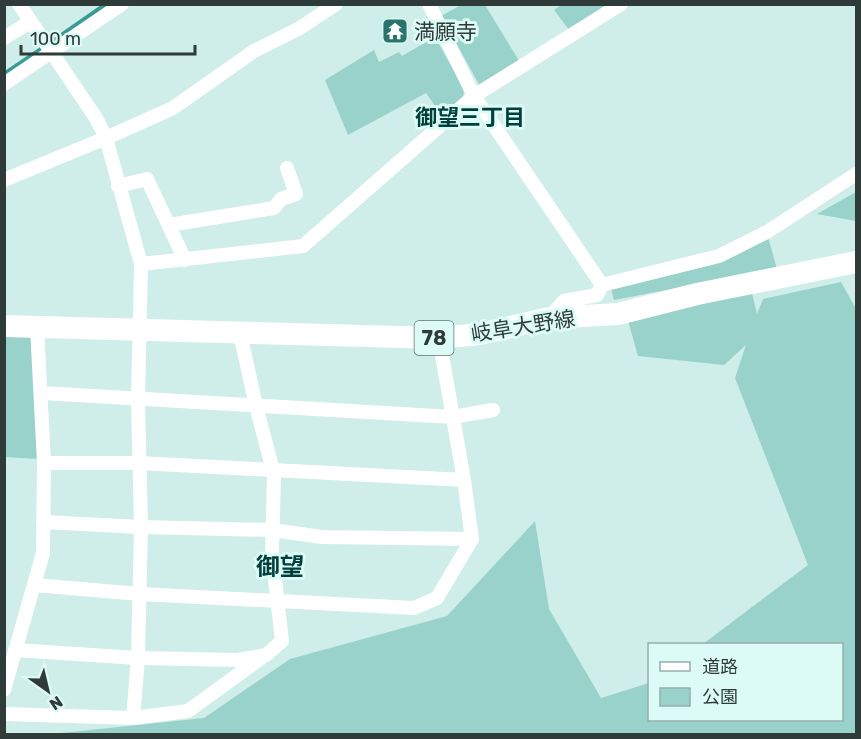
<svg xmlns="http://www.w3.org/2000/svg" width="861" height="739" font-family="Rubik,'Noto Sans JP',sans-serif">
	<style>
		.green { fill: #99d2cb }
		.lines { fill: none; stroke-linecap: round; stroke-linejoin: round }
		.stream { stroke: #379c93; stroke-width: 4 }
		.street { stroke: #fff; stroke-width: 14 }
		.primary { stroke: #fff; stroke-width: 22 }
		.labels { text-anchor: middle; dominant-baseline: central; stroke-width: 6; stroke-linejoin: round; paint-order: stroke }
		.shield { fill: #dcfbf6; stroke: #637572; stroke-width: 1.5 }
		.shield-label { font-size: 20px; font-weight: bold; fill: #2f3b39 }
		.poi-label { font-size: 21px; fill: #2f3b39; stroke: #dcfbf6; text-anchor: start }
		.street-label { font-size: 21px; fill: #2f3b39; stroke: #dcfbf6 }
		.neighbourhood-label { font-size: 22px; font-weight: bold; fill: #00403c; stroke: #dcfbf6 }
		.quarter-label { font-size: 24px; font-weight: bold; fill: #00403c; stroke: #dcfbf6 }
	</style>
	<rect width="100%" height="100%" fill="#cfede9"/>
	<g class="green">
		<path d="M461 5H485L521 64 481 88 441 16Z"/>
		<path d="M561 5H614L570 31 554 10Z"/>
		<path d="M435 37 464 89 463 100 440 113 426 93 348 135 325 80 374 50 379 62 399 52 402 56Z"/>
		<path d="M856 192V221L817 214Z"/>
		<path d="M768 237 777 269 614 300 611 289Z"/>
		<path d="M841 282 856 309V734H52L204 718 290 659 447 616 535 521 549 609 601 698 649 683 650 720H842V644H703L808 565 735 378 746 345 724 365 638 356 627 317 751 289 757 314 763 299Z"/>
		<path d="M4 335 35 336 38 459 5 457Z"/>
	</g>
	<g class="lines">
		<g class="stream">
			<path d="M50 43 106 4"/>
			<path d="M4 74 44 47"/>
		</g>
		<g class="street">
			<path d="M19 4 96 118 106 138 141 264 138 398 141 527 138 658 133 718"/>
			<path d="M429 4 474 96 602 285 597 295 564 301 549 318"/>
			<path d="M4 38 30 22"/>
			<path d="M4 84 122 4"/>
			<path d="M4 180 106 138 173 108 254 51 300 28 336 4"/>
			<path d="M118 186 147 179 185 260"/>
			<path d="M169 225 274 208 281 199 296 194 287 168"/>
			<path d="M141 264 303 246 474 96 621 4"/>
			<path d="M602 285 719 256 767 232 856 174"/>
			<path d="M42 393 453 417 493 410"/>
			<path d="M44 463H139L464 480"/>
			<path d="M43 522 141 527 272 530 322 537 472 539 464 480 439 338"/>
			<path d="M34 585 140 594 414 608 437 598 472 539"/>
			<path d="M15 650 138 658 238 660 266 655 282 641 272 552 274 474 256 406 240 333"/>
			<path d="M4 690 43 553 44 463 37 327"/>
			<path d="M4 714 133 718 188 711 261 658"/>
		</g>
		<path class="primary" d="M4 326 439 338 480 334 549 318 618 314 697 294 856 262"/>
	</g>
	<defs>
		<symbol id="temple-square" viewBox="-11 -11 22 22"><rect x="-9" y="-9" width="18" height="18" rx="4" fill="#2b736d" stroke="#dcfbf6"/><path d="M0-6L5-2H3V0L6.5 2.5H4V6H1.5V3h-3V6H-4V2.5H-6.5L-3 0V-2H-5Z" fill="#fff"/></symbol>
	</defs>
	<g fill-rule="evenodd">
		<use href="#temple-square" x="380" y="16" width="30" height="30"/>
	</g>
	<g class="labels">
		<rect class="shield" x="414.5" y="321" width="39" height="34" rx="4.5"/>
		<g class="shield-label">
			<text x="434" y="338">78</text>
		</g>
		<g class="poi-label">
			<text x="414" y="31">満願寺</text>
		</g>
		<g class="street-label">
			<text transform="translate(523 326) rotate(-9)">岐阜大野線</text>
		</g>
		<g class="neighbourhood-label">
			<text x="470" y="117">御望三丁目</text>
		</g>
		<g class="quarter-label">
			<text x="280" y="567">御望</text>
		</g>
	</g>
	<rect width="861" height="739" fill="none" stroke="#2f3b39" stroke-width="12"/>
	<rect x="648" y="643" width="195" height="78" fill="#dcfbf6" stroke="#97aeaa" stroke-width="1.5"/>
	<rect x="660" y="662" width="30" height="9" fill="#ffffff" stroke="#97aeaa" stroke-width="1.5"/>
	<text x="702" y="673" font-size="18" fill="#2f3b39">道路</text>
	<rect x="660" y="688" width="30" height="18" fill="#99d2cb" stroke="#97aeaa" stroke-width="1.5"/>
	<text x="702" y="703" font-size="18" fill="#2f3b39">公園</text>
	<g transform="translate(48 691) rotate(146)" stroke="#dcfbf6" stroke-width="4.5" paint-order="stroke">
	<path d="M0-4.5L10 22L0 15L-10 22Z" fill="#2f3b39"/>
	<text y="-9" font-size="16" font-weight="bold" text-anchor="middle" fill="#2f3b39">N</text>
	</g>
	<path d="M21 45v9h174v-9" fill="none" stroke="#2f3b39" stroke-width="3"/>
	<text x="30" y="45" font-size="18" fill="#2f3b39" stroke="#dcfbf6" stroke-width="4.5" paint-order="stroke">100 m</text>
</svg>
